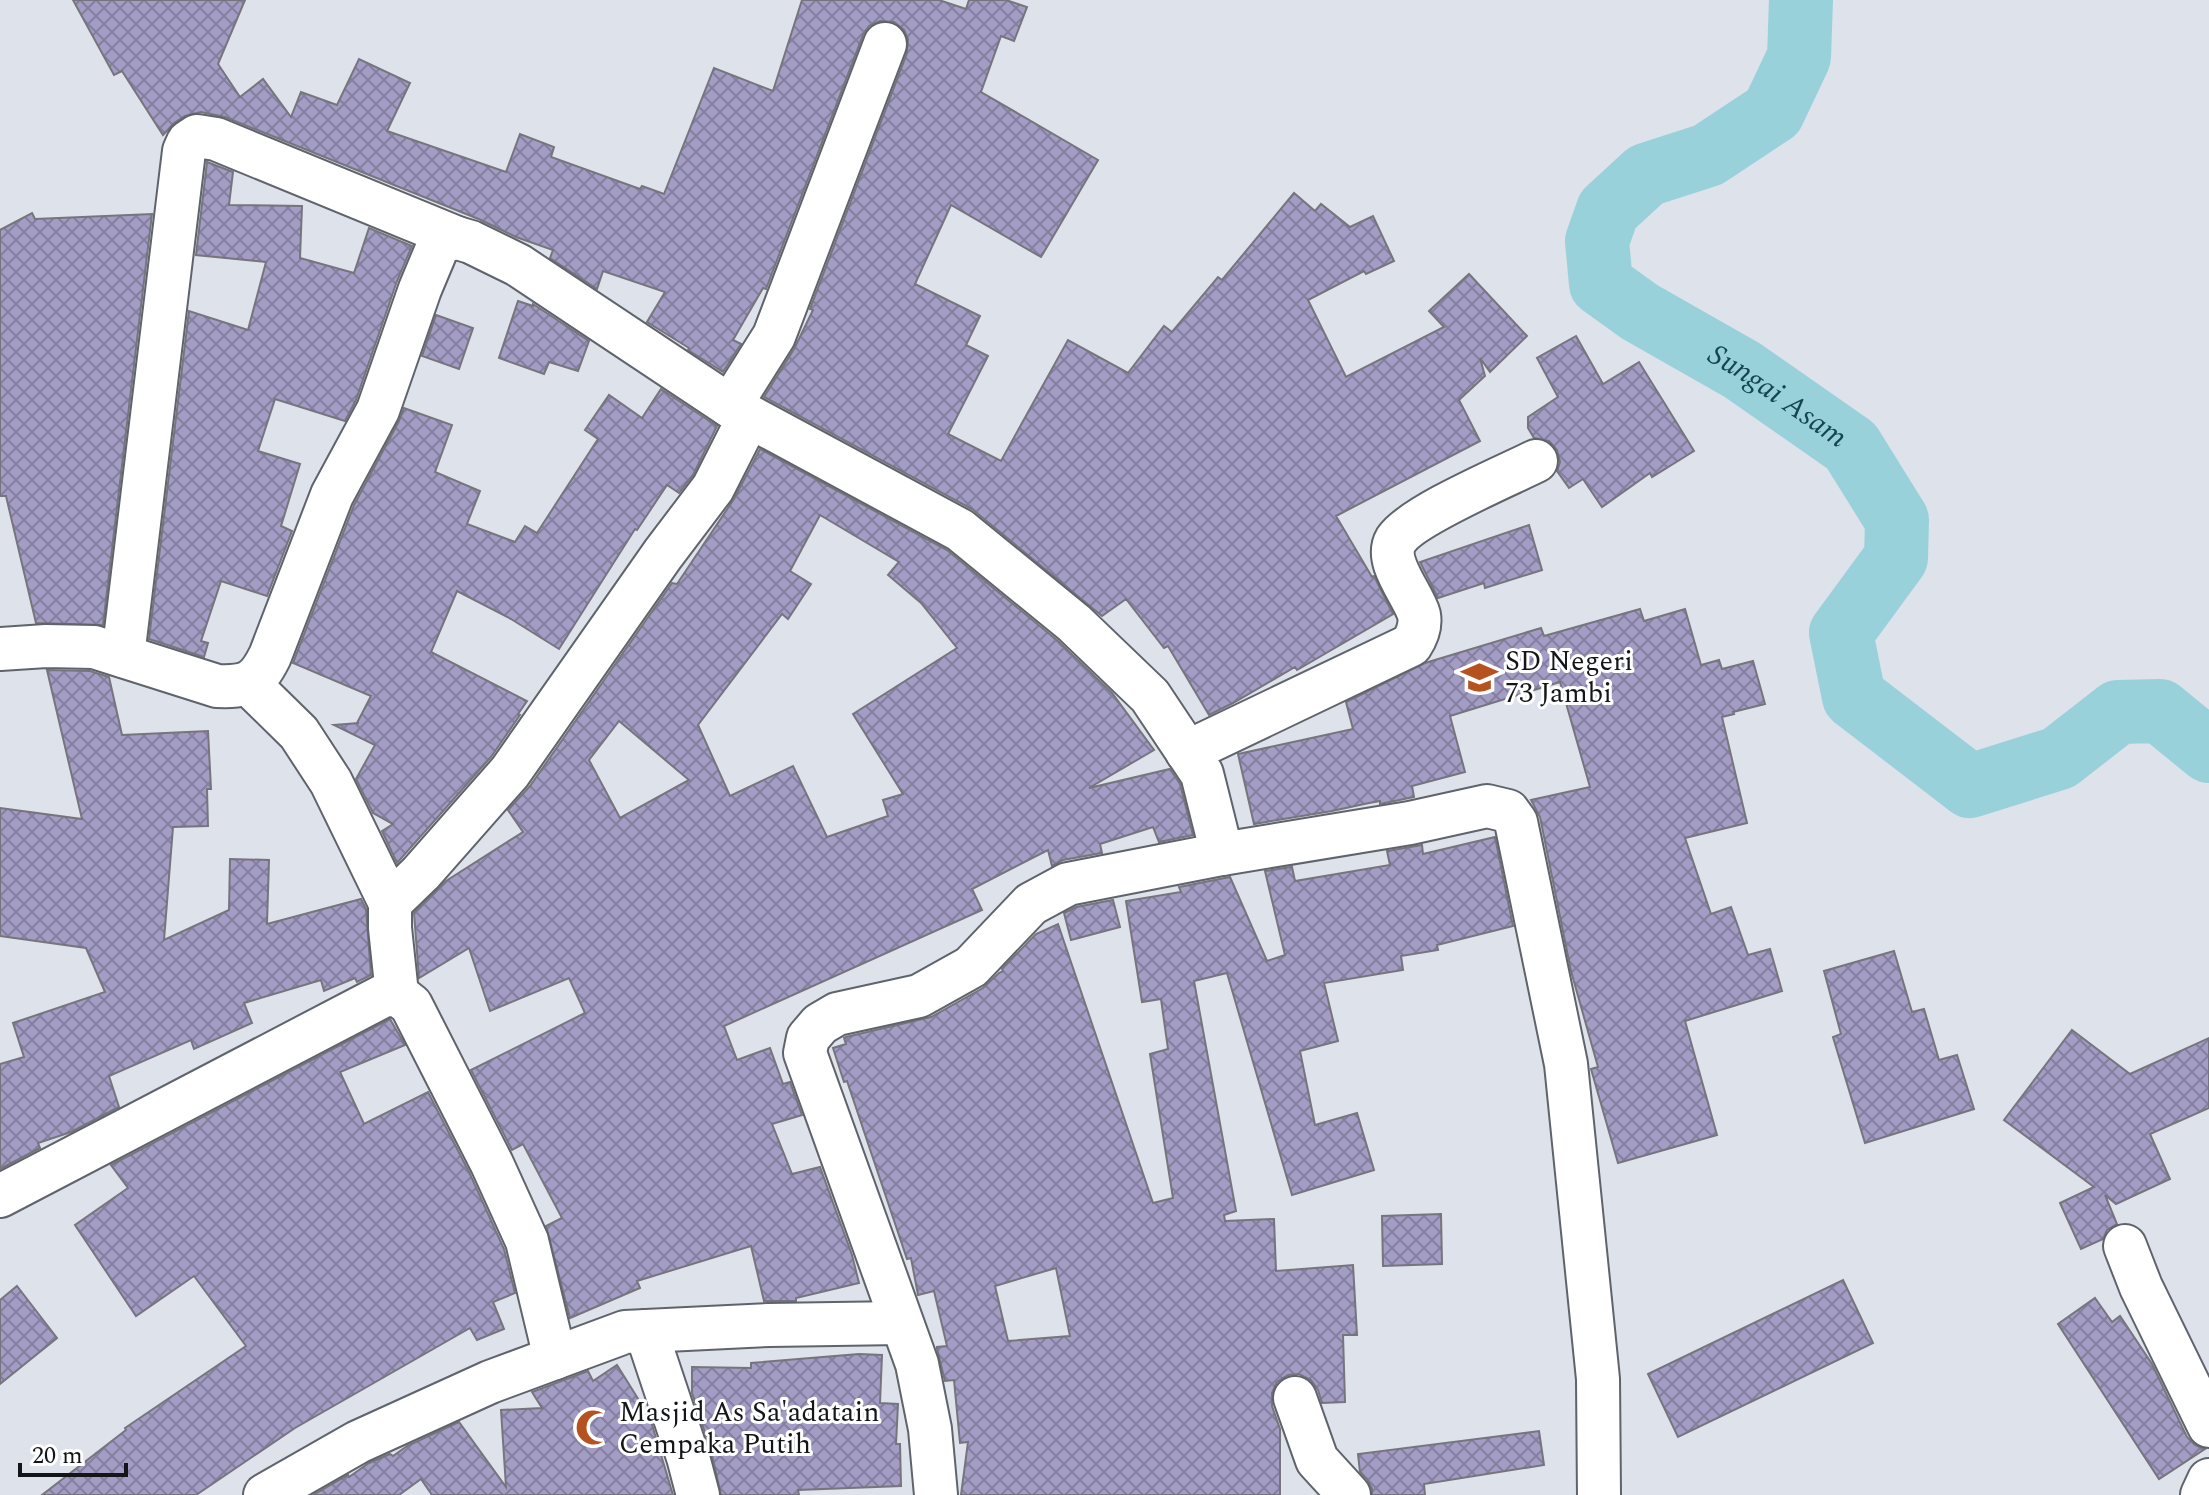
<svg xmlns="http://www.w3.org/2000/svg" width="2209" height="1495" font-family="Spectral,serif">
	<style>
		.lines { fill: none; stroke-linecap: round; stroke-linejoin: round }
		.river { stroke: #99d1db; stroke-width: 64 }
		.building { fill: url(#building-cross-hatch); stroke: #76747d; stroke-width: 2; fill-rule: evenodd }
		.minor-casing { stroke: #5f636b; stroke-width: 46 }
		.minor { stroke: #fff; stroke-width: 42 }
		.labels { text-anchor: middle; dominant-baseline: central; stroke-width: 6; stroke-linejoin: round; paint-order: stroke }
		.poi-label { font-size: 28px; fill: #131518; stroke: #fff; text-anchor: start }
		.water-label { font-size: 30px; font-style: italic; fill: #14464e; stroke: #fff }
	</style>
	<defs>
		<pattern id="building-cross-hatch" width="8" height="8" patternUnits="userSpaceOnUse" patternTransform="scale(2)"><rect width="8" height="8" fill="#a39cc5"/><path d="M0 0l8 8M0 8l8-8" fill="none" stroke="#847e9f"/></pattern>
	</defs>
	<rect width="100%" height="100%" fill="#dde2eb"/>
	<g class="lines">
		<path class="river" id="s1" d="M1801 0 1799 57 1773 112 1708 155 1646 175 1608 210 1597 241 1601 284 1640 312 1742 370 1851 446 1897 520 1896 558 1841 633 1854 697 1970 786 2059 758 2118 712 2160 711 2209 751"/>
	</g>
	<g class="building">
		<path d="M73 0H245L218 64 240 97 263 79 291 117 301 92 337 105 359 59 410 83 387 131 506 172 520 134 554 147 551 157 640 189 642 186 664 194 714 68 773 91 802 0H939L966 9 969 0H1006L1027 7 1014 41 1001 36 981 92 1098 160 1041 257 951 205 915 284 980 316 966 345 988 356 948 434 1001 461 1068 340 1128 373 1164 326 1172 332 1218 277 1222 280 1294 193 1315 211 1321 204 1350 227 1373 216 1394 261 1366 274 1364 271 1308 300 1346 377 1444 327 1429 311 1469 274 1527 336 1490 372 1480 358 1485 376 1459 400 1480 441 1336 516 1372 577 1374 576 1393 614 1297 670 1295 667 1233 703 1209 715 1168 646 1164 648 1126 599 1102 616 972 509 764 397 794 349 813 310 810 309 907 53 908 39 904 30 894 22 880 21 869 26 863 35 766 289 763 288 733 340 741 344 723 372 688 350 689 348 647 322 665 292 603 271 597 289 550 258 553 250 516 237 481 220 225 117 201 112 185 116 174 123 163 135 122 71 114 75Z"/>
		<path d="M207 162 233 172 229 205 302 206 300 258 354 273 369 228 412 246 397 281 356 400 345 421 275 399 258 451 300 464 281 526 292 531 267 596 221 581 201 641 208 643 204 657 149 639 189 311 248 330 266 262 196 255Z"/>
		<path d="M32 213 35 219 152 214 103 625 36 623 6 496H0V230Z"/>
		<path d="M518 301 533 306V304L589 341 578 371 549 362 544 374 499 358Z"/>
		<path d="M436 315 473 328 459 369 422 356Z"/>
		<path d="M1576 336 1603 384 1639 362 1694 451 1652 477 1650 473 1602 507 1583 479 1569 488 1557 471 1560 462 1557 450 1549 441 1534 438 1528 428V417L1558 397 1537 358Z"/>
		<path d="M661 389 717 426 693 475 679 493 667 485 637 530 635 529 559 649 511 619 457 591 431 652 527 701 518 714 520 715 491 757 397 863 382 831 393 824 373 813 356 779 375 745 334 725 359 723H357L371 696 293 663 354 505 399 421 404 408 452 425 435 472 480 491 467 524 515 542 525 526 537 533 598 439 585 430 609 395 642 418Z"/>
		<path d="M760 449 947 550 1058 641 1112 693 1154 750 1089 788 1170 769 1180 784 1193 835 1159 842 1153 827 1100 844 1102 853 1063 860 1052 866 1048 850 972 889 982 910 724 1026 737 1060 770 1048 783 1084 790 1082 802 1115 772 1124 792 1174 820 1167 852 1255 859 1283 796 1298V1301H764L751 1246 637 1281 640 1288 570 1318 546 1226 562 1218 523 1144 512 1150 471 1070 585 1013 569 978 490 1011 469 948 419 978 414 913 446 881 523 832 508 810 530 786 672 583 677 584 734 499ZM820 515 899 562 888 575 921 603 957 648 853 714 903 794 883 800 888 816 827 837 793 766 730 796 698 725 782 614 788 619 811 584 790 571ZM619 721 689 780 620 818 589 760Z"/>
		<path d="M1529 525 1542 570 1485 588 1484 583 1438 598 1420 562Z"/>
		<path d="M1640 609 1644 621 1685 609 1701 665 1719 660 1722 669 1753 661 1765 704 1733 712 1734 714 1722 717 1747 823 1685 838 1711 914 1731 907 1748 955 1770 949 1782 991 1685 1021 1717 1135 1618 1163 1591 1069 1598 1067 1571 971 1540 817 1531 800 1590 787 1560 682 1450 716 1465 772 1412 786 1414 797 1380 804V801L1369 803 1332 811 1254 824 1238 754 1353 729 1346 702 1425 663 1541 628 1544 636Z"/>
		<path d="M47 670 90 671 109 677 122 735 208 731 211 789H207L208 826 173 827 164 940 229 910 230 859 269 860 267 924 361 899 366 909 371 975 357 982 355 978 324 991 321 980 244 1003 252 1023 194 1049 191 1040 109 1076 119 1107 71 1132 38 1143 40 1148 0 1169V1064L24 1057 13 1023 105 992 86 948 0 936V808L82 819Z"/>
		<path d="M1495 837 1513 926 1437 945 1438 950 1401 956 1403 970 1324 983 1338 1041 1300 1051 1315 1125 1357 1113 1374 1170 1292 1195 1227 973 1194 981 1236 1211 1224 1215 1225 1221 1274 1219 1276 1271 1353 1265 1357 1335H1343L1345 1402 1322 1403 1318 1390 1311 1380 1299 1374 1288 1375 1277 1382 1272 1393V1406L1280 1429V1495H961L968 1442 960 1443 954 1380 945 1381 937 1349V1347L947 1346 934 1291 918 1295 911 1258 907 1259 847 1081 844 1082 833 1048 846 1044 844 1038 846 1037 931 1017 983 988 999 973 1003 971 1002 969 1036 934 1058 924 1153 1203 1173 1198 1150 1054 1168 1049 1161 999 1142 1002 1126 901 1181 892 1179 887 1230 877 1267 961 1285 955 1265 871 1292 867 1295 881 1390 865 1387 851 1422 845 1423 854ZM1056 1268 1070 1336 1008 1341 995 1286Z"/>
		<path d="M1113 900 1120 927 1071 940 1064 913 1076 907Z"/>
		<path d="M1894 951 1912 1012 1924 1009 1939 1060 1957 1055 1974 1109 1865 1143 1833 1037 1841 1034 1824 971Z"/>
		<path d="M390 1019 405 1045 340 1072 364 1124 428 1092 470 1174 504 1249 515 1293 493 1302 504 1329 477 1340 470 1328 295 1428 196 1495H42L126 1430 125 1428 246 1346 194 1276 136 1316 75 1225 128 1188 111 1165Z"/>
		<path d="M2072 1030 2130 1074 2209 1038V1108L2150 1134 2170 1179 2116 1204 2105 1195 2117 1224 2107 1230 2103 1239 2081 1249 2060 1203 2094 1187 2004 1120Z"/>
		<path d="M1441 1214 1442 1264 1383 1266 1382 1216Z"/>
		<path d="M1843 1280 1873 1343 1678 1437 1648 1374Z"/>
		<path d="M17 1286 57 1338 0 1384V1300Z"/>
		<path d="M2095 1298 2112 1322 2120 1316 2152 1364 2187 1437 2195 1445 2205 1449 2159 1479 2058 1324Z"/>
		<path d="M859 1354 882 1355 880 1403 898 1404 896 1444H900L901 1486 798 1490 799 1495H721L711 1451 692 1393V1367L751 1368V1363Z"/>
		<path d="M617 1365 650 1418 673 1495H432L421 1479 399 1495H313L348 1475 349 1477 369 1463 390 1454 393 1456 407 1446 459 1422 506 1487 501 1410 542 1408 532 1392 588 1371 593 1381Z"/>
		<path d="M1539 1431 1544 1465 1424 1484 1425 1495H1372V1489L1367 1479 1360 1472 1358 1454Z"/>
	</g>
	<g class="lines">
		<defs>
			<g id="minor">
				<path d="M730 406 774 336 885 44"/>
				<path d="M0 649 46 646 94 647 217 686C247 687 256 684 270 656L332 495 378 410 420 289 438 246 445 241 457 238 471 242 518 265 730 406 960 530 1074 623 1150 696 1202 774 1222 854"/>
				<path d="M123 656 184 151 188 142 197 136 216 139 457 238"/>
				<path d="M249 684 299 733 331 782 390 903"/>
				<path d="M1187 752 1411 645C1417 636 1421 626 1419 615 1414 595 1383 562 1396 540 1411 516 1506 476 1536 461"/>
				<path d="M397 994 390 928V903L421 873 510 772 663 554 713 488 749 417"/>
				<path d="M0 1196 383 996 397 994 411 1005 492 1164 527 1241 555 1358"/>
				<path d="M2125 1246 2141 1287 2209 1426"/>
				<path d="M646 1331 688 1457 698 1495"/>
				<path d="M1295 1398 1317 1460 1349 1495"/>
				<path d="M265 1495 358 1442 490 1382 625 1332 769 1325 901 1323"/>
				<path d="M936 1495 930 1429 917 1364 805 1053 808 1038 820 1024 837 1014 919 996 971 967 1031 904 1068 884 1222 854 1410 823 1487 806 1508 811 1516 822 1566 1064 1598 1379 1599 1495"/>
				<path d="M2202 1495 2209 1480"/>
			</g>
		</defs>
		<use href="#minor" class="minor-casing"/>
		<use href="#minor" class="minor"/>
	</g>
	<defs>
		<symbol id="school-bare" viewBox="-9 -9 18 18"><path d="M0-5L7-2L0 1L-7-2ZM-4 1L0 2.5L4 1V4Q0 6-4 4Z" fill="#b6521f" stroke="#fff" stroke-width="2.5" paint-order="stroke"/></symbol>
		<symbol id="mosque-bare" viewBox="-9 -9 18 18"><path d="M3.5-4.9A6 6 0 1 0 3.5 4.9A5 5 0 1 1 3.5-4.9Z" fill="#b6521f" stroke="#fff" stroke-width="2.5" paint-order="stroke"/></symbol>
	</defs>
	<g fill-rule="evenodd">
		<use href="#school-bare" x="1454" y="652" width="51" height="51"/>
		<use href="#mosque-bare" x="568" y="1402" width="51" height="51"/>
	</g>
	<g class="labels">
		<g class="poi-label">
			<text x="1505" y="661">SD Negeri<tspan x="1505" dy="32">73 Jambi</tspan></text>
			<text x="619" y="1412">Masjid As Sa'adatain<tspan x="619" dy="32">Cempaka Putih</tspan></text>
		</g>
		<g class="water-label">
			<text stroke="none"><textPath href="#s1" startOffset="598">Sungai Asam</textPath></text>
		</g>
	</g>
	<path d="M20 1463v12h106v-12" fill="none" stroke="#131518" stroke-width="4"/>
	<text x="32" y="1463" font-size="24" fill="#131518" stroke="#ffffff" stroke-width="6" paint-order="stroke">20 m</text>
</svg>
